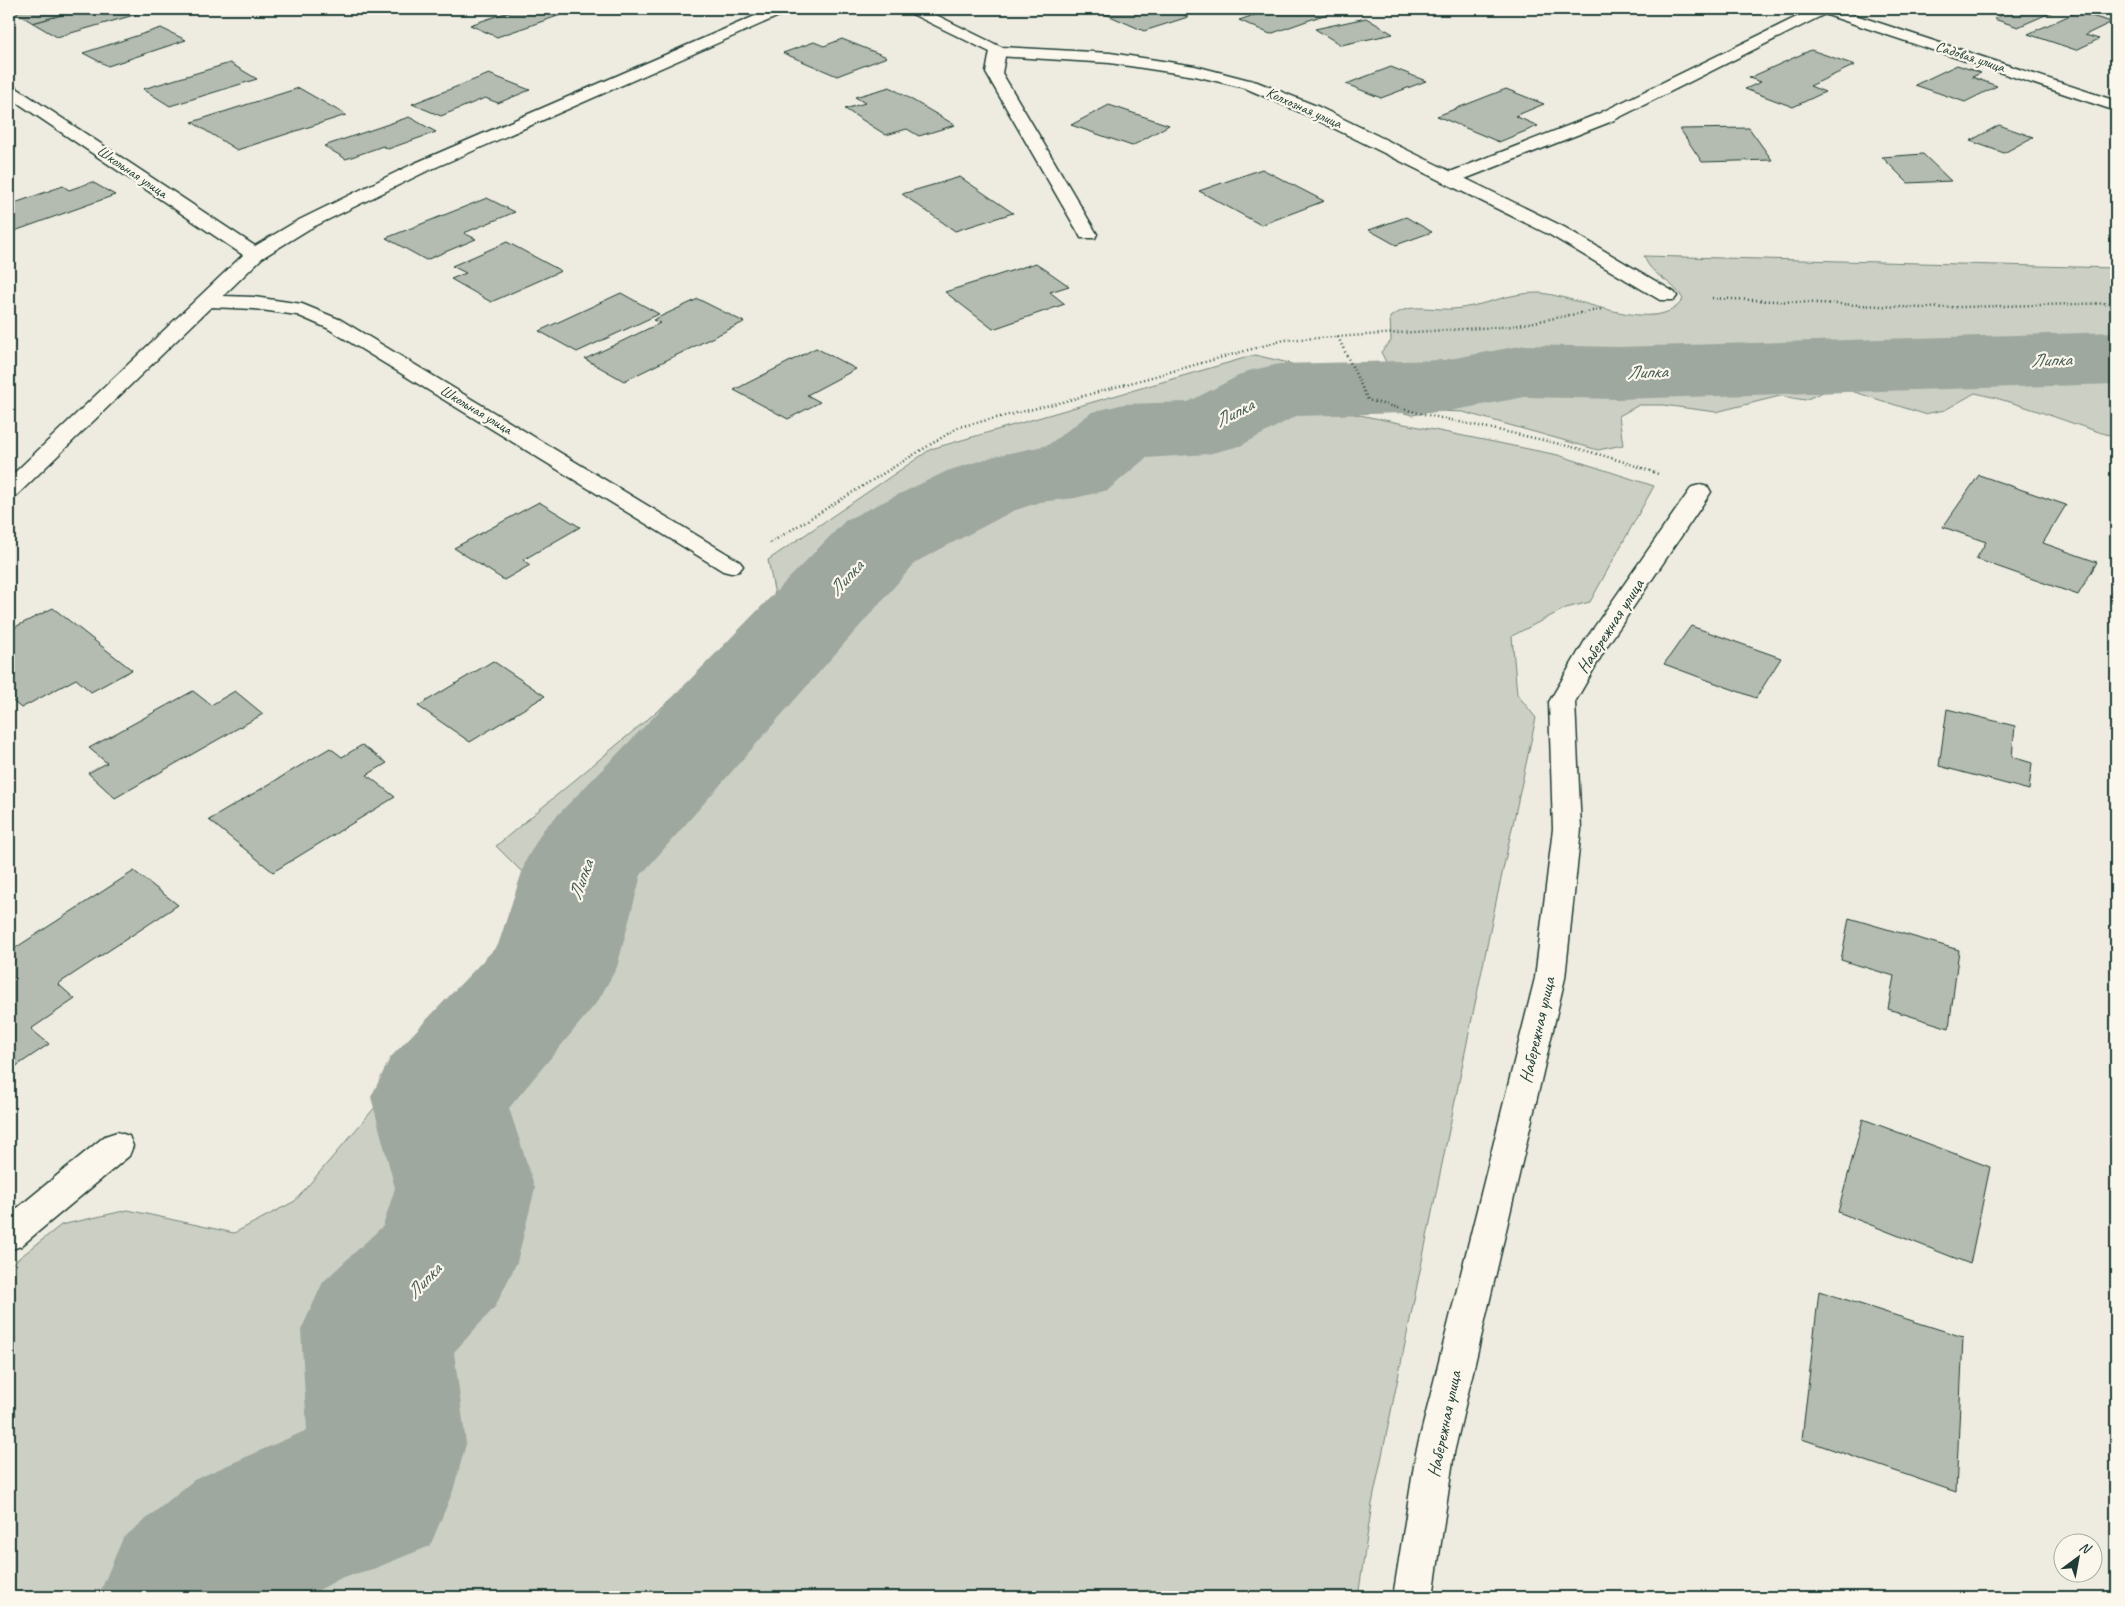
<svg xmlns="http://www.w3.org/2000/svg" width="2125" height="1606" font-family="Caveat,sans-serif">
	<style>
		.green { fill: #cbcfc4; stroke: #75867c }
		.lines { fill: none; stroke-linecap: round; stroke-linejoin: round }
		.river { fill: #9fa89f; fill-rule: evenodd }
		.building { fill: #b4bbb0; stroke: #1f3d34 }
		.lane-casing { stroke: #1f3d34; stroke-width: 3 }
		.street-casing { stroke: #1f3d34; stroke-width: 3 }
		.path { stroke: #1f3d34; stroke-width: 2.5; stroke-dasharray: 1 3; stroke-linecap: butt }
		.lane { fill: #fbf7ec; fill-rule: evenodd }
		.street { fill: #fbf7ec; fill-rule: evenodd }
		.labels { text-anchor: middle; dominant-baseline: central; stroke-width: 4.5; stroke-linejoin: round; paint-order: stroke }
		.far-street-label { font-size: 15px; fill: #1f3d34; stroke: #fbf7ec }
		.street-label { font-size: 18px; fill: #1f3d34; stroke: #fbf7ec }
		.water-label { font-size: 19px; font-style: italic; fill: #455d54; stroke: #fbf7ec }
	</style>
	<rect width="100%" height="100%" fill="#eeece1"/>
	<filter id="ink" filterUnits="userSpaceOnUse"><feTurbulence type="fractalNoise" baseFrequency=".02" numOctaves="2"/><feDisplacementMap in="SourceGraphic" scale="10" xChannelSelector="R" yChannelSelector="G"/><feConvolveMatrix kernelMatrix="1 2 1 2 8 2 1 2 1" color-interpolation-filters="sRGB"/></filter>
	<g filter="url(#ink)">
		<g class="green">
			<path d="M1644 256 2116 268V437C2069 424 2023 403 1975 393L1945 410 1924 414 1845 389 1823 392 1805 400 1780 396 1716 412 1663 405H1639L1619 416 1623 445 1598 450 1463 412 1437 411 1412 415 1389 409 1375 398 1374 385 1394 378 1381 352 1391 341 1390 317C1395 314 1402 310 1407 309 1422 306 1438 310 1453 309 1482 307 1509 292 1539 293 1575 295 1659 338 1683 299 1673 280 1650 276 1644 256Z"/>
			<path d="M1255 355 1289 363 1320 375V407L1558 455 1654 486 1590 602 1566 608 1512 636 1517 694 1536 718 1496 902 1372 1504 1358 1597H9V1266L61 1225 128 1210 234 1233 295 1201 551 901 496 846 778 610 768 560 931 449Z"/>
		</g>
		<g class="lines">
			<path class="river" d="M2116 332V384L1618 399 1525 397 1444 412 1296 416 1240 446 1208 454 1146 458 1108 490 1075 498 1040 502 1013 511 916 562 641 875 617 967 598 1001 509 1108 535 1188 517 1262 495 1307 454 1352 466 1444 453 1491 430 1546 373 1569 343 1577 306 1597H98L123 1538 194 1480 307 1430 301 1330 323 1282 383 1226 395 1188 371 1097 390 1058 498 945 526 860 543 830 846 520 947 471 995 456 1048 445 1092 412 1124 404 1188 402 1248 371 1279 364 1444 360 1525 345 1618 347Z"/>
		</g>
		<g class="building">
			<path d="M27 9H83L33 23 15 12Z"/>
			<path d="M83 9H155L57 37 33 23Z"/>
			<path d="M517 9H578L497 37 470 25Z"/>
			<path d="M1094 9H1192L1180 13 1188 17 1144 31Z"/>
			<path d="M1273 9H1323L1332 12 1270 34 1239 20Z"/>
			<path d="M1993 9H2059L2018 27 1994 19 2002 15 1988 11Z"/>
			<path d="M2077 12 2112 22 2085 35 2099 39 2076 50 2028 34Z"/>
			<path d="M1366 18 1393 34 1341 45 1315 29Z"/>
			<path d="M161 28 186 40 108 66 83 53Z"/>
			<path d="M842 39 887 57 837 76 783 53 814 42 824 46Z"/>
			<path d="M1811 50 1855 65 1810 86 1825 92 1793 107 1745 89 1761 82 1749 78Z"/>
			<path d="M230 63 257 79 170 106 143 89Z"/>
			<path d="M1957 65 1981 73 1972 77 1997 86 1965 102 1915 85Z"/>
			<path d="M1391 67 1426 81 1381 98 1346 84Z"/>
			<path d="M489 74 530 90 498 103 485 98 441 116 412 104Z"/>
			<path d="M890 87 955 125 919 136 907 129 886 135 845 109 865 103 855 97Z"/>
			<path d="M299 88 346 115 237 150 192 122Z"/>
			<path d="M1506 89 1544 104 1515 116 1538 126 1499 142 1437 116Z"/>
			<path d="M1109 105 1169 125 1132 146 1071 125Z"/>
			<path d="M409 117 436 132 388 149 383 146 346 159 324 146Z"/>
			<path d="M1999 125 2033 137 2004 153 1970 141Z"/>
			<path d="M1749 128 1772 160 1702 162 1680 129Z"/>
			<path d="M1923 154 1951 181 1908 183 1882 157Z"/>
			<path d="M1262 169 1324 201 1261 225 1199 191Z"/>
			<path d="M960 177 1013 213 955 231 902 194Z"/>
			<path d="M92 182 115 195 9 233V205L63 186 69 190Z"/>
			<path d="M487 198 515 212 464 233 476 239 426 260 386 238Z"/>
			<path d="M1406 217 1432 232 1396 245 1369 230Z"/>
			<path d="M507 242 561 271 491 302 451 279 466 273 452 266Z"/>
			<path d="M1036 263 1069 286 1050 292 1065 304 993 329 945 292Z"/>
			<path d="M621 293 659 314 577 352 539 331Z"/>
			<path d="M698 299 744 322 624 381 585 359 660 323 653 320Z"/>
			<path d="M816 348 856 369 807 395 820 402 788 419 734 390Z"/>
			<path d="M1979 475 2066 505 2043 543 2097 562 2078 595 1976 559 1986 542 1943 527Z"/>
			<path d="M539 502 580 527 523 560 530 565 504 580 454 548Z"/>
			<path d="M53 608 132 670 91 692 76 679 21 708 9 698V630Z"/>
			<path d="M1691 626 1781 658 1756 698 1664 664Z"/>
			<path d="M493 661 545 696 470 742 418 706Z"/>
			<path d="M193 691 211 705 235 691 263 714 115 798 88 773 107 763 89 748Z"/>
			<path d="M1947 709 2015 726 2012 757 2032 763 2029 790 1939 766Z"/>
			<path d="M362 745 387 763 367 775 395 797 273 872 209 820 330 748 342 757Z"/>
			<path d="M134 871 178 905 58 984 75 999 31 1029 49 1044 9 1071V952Z"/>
			<path d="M1849 918 1959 950 1949 1028 1888 1009 1894 976 1841 960Z"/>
			<path d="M1863 1119 1990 1167 1970 1264 1838 1212Z"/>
			<path d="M1819 1291 1963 1337 1956 1492 1802 1439Z"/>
		</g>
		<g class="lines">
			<defs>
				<g id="lane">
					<path d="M1813 9H1831L1829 12 1610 122 1457 182H1445L1442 178 1445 174 1598 114Z"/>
					<path d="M998 46 1006 51 1002 73 1097 234 1095 238H1081L1079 234 986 73 990 51Z"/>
					<path d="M117 1132 129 1136 133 1146 129 1156 21 1246 9 1250V1215L105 1136Z"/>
				</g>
				<g id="street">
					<path d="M771 9H790L788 12 425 172 309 229 262 258 223 296 254 297 302 304 341 320 739 561 743 566 739 571 731 573 723 571 327 328 297 315 254 309 211 307 17 495 9 497V478L243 255 9 97V85L15 87 255 246 297 221 413 164Z"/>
					<path d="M906 9H924L1001 47 1110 53 1195 66 1257 82 1319 107 1564 227 1674 292 1677 296 1674 300H1660L1550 235 1307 115 1245 88 1195 76 1110 63 998 56 908 12Z"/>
					<path d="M1816 9H1837L2116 101V111L1818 12Z"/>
					<path d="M1700 485 1708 487 1711 492 1607 646 1575 702 1581 829 1565 978 1454 1453 1433 1597H1393L1416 1453 1535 978 1553 829 1549 702 1586 639 1692 487Z"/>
				</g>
			</defs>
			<use href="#lane" class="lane-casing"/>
			<use href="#street" class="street-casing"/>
			<g class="path">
				<path d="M1712 298 1923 308 2116 303"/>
				<path d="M1338 337 1368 400C1464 427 1565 438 1658 474"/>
				<path d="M770 543 959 427 1062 402 1284 340 1513 326 1602 309"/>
			</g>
			<use href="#lane" class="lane"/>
			<use href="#street" class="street"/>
		</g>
	</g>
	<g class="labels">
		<g class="far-street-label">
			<text transform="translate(1970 57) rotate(18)">Садовая улица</text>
			<text transform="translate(1304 108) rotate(24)">Колхозная улица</text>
			<text transform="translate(132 172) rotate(34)">Школьная улица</text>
			<text transform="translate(476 410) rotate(31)">Школьная улица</text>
		</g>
		<g class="street-label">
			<text transform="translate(1610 626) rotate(-57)">Набережная улица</text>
			<text transform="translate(1537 1030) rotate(-77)">Набережная улица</text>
			<text transform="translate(1444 1424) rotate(-78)">Набережная улица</text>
		</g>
		<g class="water-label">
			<text transform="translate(2051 360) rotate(-2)">Липка</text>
			<text transform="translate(1647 372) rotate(-2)">Липка</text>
			<text transform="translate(1234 413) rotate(-27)">Липка</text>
			<text transform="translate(846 578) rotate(-47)">Липка</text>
			<text transform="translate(581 880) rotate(-70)">Липка</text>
			<text transform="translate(424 1281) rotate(-46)">Липка</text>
		</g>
	</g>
	<rect width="2125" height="1606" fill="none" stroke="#fbf7ec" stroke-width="30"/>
	<rect x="15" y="15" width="2095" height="1576" fill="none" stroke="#1f3d34" stroke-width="2" filter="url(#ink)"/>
	<g transform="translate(2078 1558) rotate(32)"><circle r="24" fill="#fbf7ec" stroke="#a3ada2"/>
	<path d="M0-4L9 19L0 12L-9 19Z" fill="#1f3d34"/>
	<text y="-8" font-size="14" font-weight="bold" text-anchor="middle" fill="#1f3d34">N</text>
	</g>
</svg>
